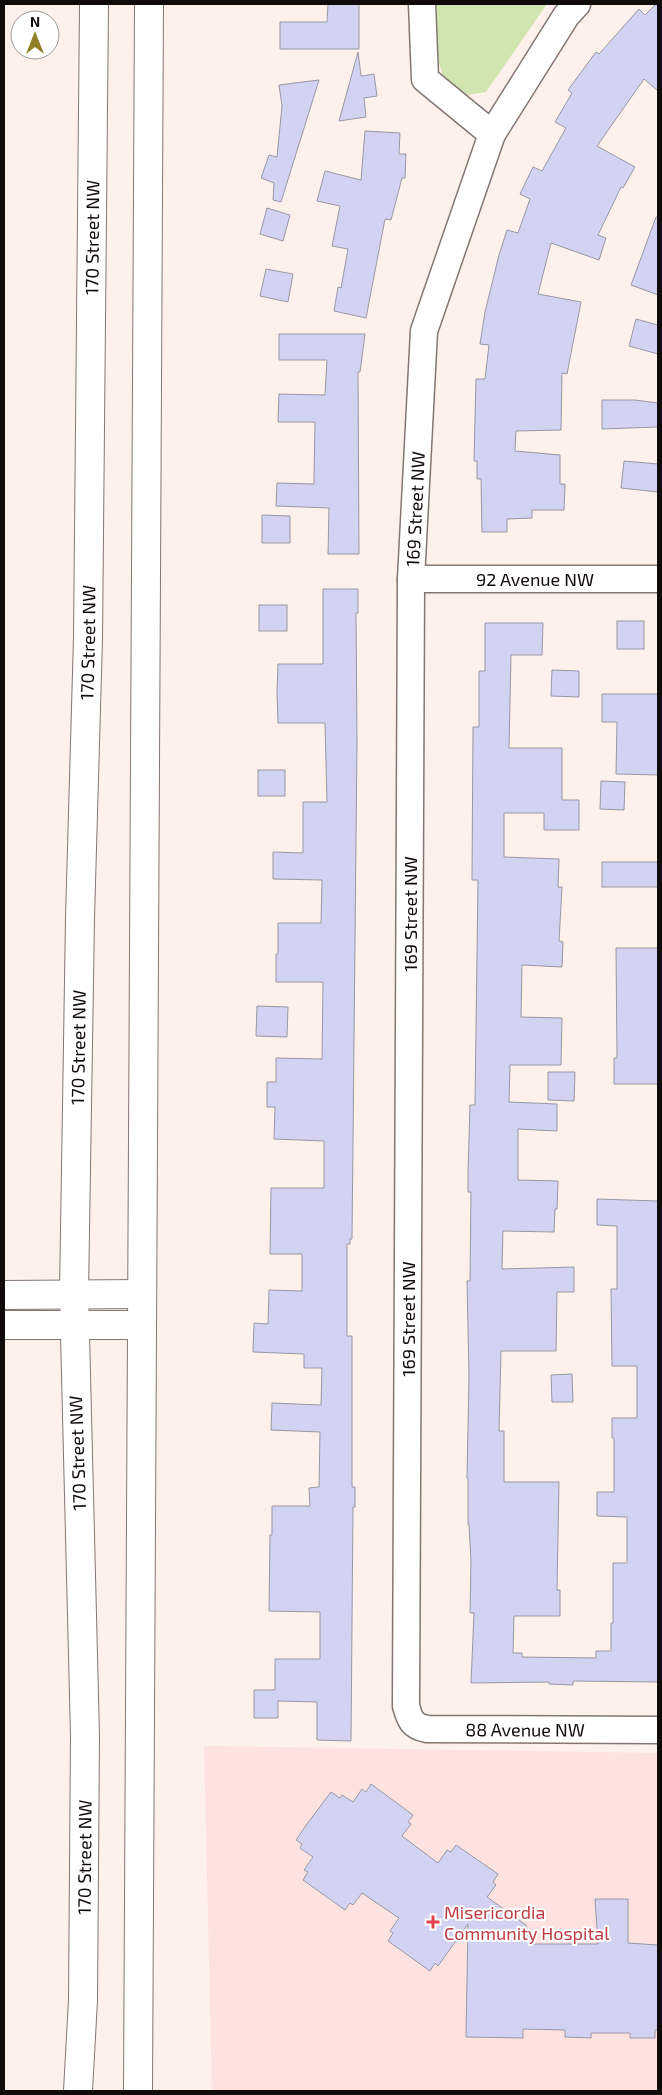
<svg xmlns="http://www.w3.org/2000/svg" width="662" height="2095" font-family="'Exo 2',sans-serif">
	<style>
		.medical { fill: #fde2df }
		.green { fill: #d0e5af }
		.building { fill: #d2d2f2; stroke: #9898a4 }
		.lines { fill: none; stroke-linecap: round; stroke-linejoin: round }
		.minor-casing { stroke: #837772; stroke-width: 29 }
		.tertiary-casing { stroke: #837772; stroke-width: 30 }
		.primary-casing { stroke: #837772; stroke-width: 30 }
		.minor { stroke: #fff; stroke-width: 26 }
		.tertiary { stroke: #fff; stroke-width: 28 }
		.primary { stroke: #fff; stroke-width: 28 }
		.health-dot { fill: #e0444e; stroke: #fff; stroke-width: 2 }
		.labels { text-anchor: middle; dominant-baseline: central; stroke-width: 4; stroke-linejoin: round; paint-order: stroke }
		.street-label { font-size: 18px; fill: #100b0a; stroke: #fff }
		.health-label { font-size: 18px; fill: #be3a42; stroke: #fff; text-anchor: start }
	</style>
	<rect width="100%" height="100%" fill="#fef0ea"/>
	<path class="medical" d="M204 1746 658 1753V2091H212Z"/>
	<path class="green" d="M436 4H547L486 92 466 95 445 82 437 57Z"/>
	<g class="building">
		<path d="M328 4H359V49H280V22H327Z"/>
		<path d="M656 4H658V91L644 79 597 146 635 167 623 188 621 187 598 235 606 238 599 260 551 243 538 294 581 302 567 374 562 373 561 430 516 431 515 451 560 455V484H565L564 510H532V518L507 519V532H482L481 479H477V461H474L476 379H485L489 345 480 344 485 312 499 255 507 230 518 233 530 199 520 194 533 167 542 171 566 128 555 122 572 93 568 90 596 52 599 54 639 9 645 15Z"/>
		<path d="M358 52 361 76 374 74 377 96 364 98 366 117 339 121Z"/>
		<path d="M319 80 281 202 273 200 274 183 261 178 269 155 277 157 282 106 279 85Z"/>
		<path d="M365 131 400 133 399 154H406L405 178H402L391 220 385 219 366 318 334 311 338 287 341 288 348 249 332 246 340 206 317 201 325 171 361 180Z"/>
		<path d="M267 208 290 215 283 241 260 234Z"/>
		<path d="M656 217H658V295L631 285Z"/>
		<path d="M266 269 293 274 288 302 260 296Z"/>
		<path d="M636 319 658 325V354L629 346Z"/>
		<path d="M279 334H365L360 372H358L359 554H328L329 508 276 506 277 483 314 484V479L315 422H278L279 394 325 395 327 360H279Z"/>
		<path d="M602 400H635L658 403V427L602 429Z"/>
		<path d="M624 461 658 464V492L621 488Z"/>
		<path d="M262 515 290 516V543H262Z"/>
		<path d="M323 589H358V613H356L357 742 352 1239H350V1244H347V1336H352V1487H355V1507H353L351 1741 317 1740V1702L278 1701V1718H254V1690H275V1659H320V1612L269 1611 270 1535H272V1506H310L309 1488 319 1487 320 1432 271 1430 272 1403 321 1405 322 1368H304V1354L253 1352 254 1323 268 1324 269 1290 302 1291V1254H270L271 1188H324V1141L274 1139 275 1107H267V1082H276V1058L322 1059 323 982H276V954H278V923H321L322 880 273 879V852L303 853V802H327L325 723H278L277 693 278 664H323Z"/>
		<rect x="259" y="605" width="28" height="26"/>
		<rect x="617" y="621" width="27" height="28"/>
		<path d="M485 623H543L542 655H511L509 748H562V800H579V830H544V813H504V857L559 859 558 887H562L559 941 563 942 562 967 522 965 521 1017 562 1018 561 1065H510L509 1102 557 1104V1131L518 1129V1180L558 1181 557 1209H555L554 1232 503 1231 502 1269 574 1267V1292H557L556 1351H501L499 1431H504V1482H559L557 1590H560V1616H514L513 1653H522V1657L596 1658V1651H611V1623H613V1563H627V1517L597 1516V1492H614V1438H612V1418H637V1366H612L611 1289H617V1226L597 1225V1199L658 1201V1682L573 1681V1685L549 1684V1682L471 1683 474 1613H470L471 1560 469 1525H468V1478H467L469 1376 467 1281H470L471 1192H468V1172L470 1105H475L478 880H472L473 727H479V671H485Z"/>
		<path d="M552 670 579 671V697L551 696Z"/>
		<path d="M602 694H658V775L616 774 617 722H602Z"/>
		<rect x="258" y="770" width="27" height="26"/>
		<path d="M601 781 625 782 624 810 600 809Z"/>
		<rect x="602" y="862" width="56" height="25"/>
		<path d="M616 948H658V1084H614V1058H617Z"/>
		<path d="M257 1006 288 1007 287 1037 256 1036Z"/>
		<path d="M548 1072H575L574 1101 548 1100Z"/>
		<path d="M572 1374 573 1402H552L551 1375Z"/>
		<path d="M371 1784 413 1815 408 1822 411 1824 402 1836 438 1863 447 1850 451 1852 456 1845 498 1874 493 1882 496 1885 487 1897 526 1925 530 1944H598L595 1899H628V1943L658 1945V2030H655V2038H630V2033H591V2038L565 2037V2030L523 2029V2038L466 2037 468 1924 438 1966 435 1963 430 1971 388 1941 393 1933 390 1931 399 1918 362 1893 353 1905 350 1903 345 1910 303 1880 308 1872 304 1870 313 1857 300 1848 302 1844 296 1840 307 1824 331 1792 340 1798 342 1795 353 1802 362 1789 366 1792Z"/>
	</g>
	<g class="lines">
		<defs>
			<g id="minor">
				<path d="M422 4 425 79 492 134"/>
				<path id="s1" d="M577 4 566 16 492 134 424 331 411 579 406 1706C410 1720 412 1726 427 1729L658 1730"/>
				<path id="s2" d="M411 579H658"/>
			</g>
			<g id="tertiary">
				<path d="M4 1295 142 1294"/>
				<path d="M4 1325H141"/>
			</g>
			<g id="primary">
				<path id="s3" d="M78 2091 83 2000 85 1736 74 1294 80 918 88 638 94 4"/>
				<path d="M138 2091 149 4"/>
			</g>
		</defs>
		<use href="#minor" class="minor-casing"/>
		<use href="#tertiary" class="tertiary-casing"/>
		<use href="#primary" class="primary-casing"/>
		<use href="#minor" class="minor"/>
		<use href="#tertiary" class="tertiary"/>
		<use href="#primary" class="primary"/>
	</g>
	<path class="health-dot" d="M430.5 1914.5h5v5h5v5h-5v5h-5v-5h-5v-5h5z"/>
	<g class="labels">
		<g class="street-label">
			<text stroke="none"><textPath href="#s3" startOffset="1854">170 Street NW</textPath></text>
			<text transform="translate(415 509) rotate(-87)">169 Street NW</text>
			<text stroke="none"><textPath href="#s2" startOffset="124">92 Avenue NW</textPath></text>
			<text stroke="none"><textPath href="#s3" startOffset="1449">170 Street NW</textPath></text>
			<text transform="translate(410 914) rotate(-90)">169 Street NW</text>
			<text stroke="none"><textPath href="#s3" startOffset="1044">170 Street NW</textPath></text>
			<text transform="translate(408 1319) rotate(-90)">169 Street NW</text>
			<text transform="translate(77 1453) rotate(-92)">170 Street NW</text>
			<text stroke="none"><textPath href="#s1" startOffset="1871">88 Avenue NW</textPath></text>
			<text stroke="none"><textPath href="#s3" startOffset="234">170 Street NW</textPath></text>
		</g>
		<g class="health-label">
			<text x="444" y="1912">Misericordia<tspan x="444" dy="21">Community Hospital</tspan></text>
		</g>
	</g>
	<rect width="662" height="2095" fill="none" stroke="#100b0a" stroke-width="10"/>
	<g transform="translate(35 35)"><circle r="24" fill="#ffffff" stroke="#9f9d9d"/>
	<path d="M0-4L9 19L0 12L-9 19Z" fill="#908027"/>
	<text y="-8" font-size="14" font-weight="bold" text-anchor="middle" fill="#100b0a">N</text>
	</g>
</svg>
